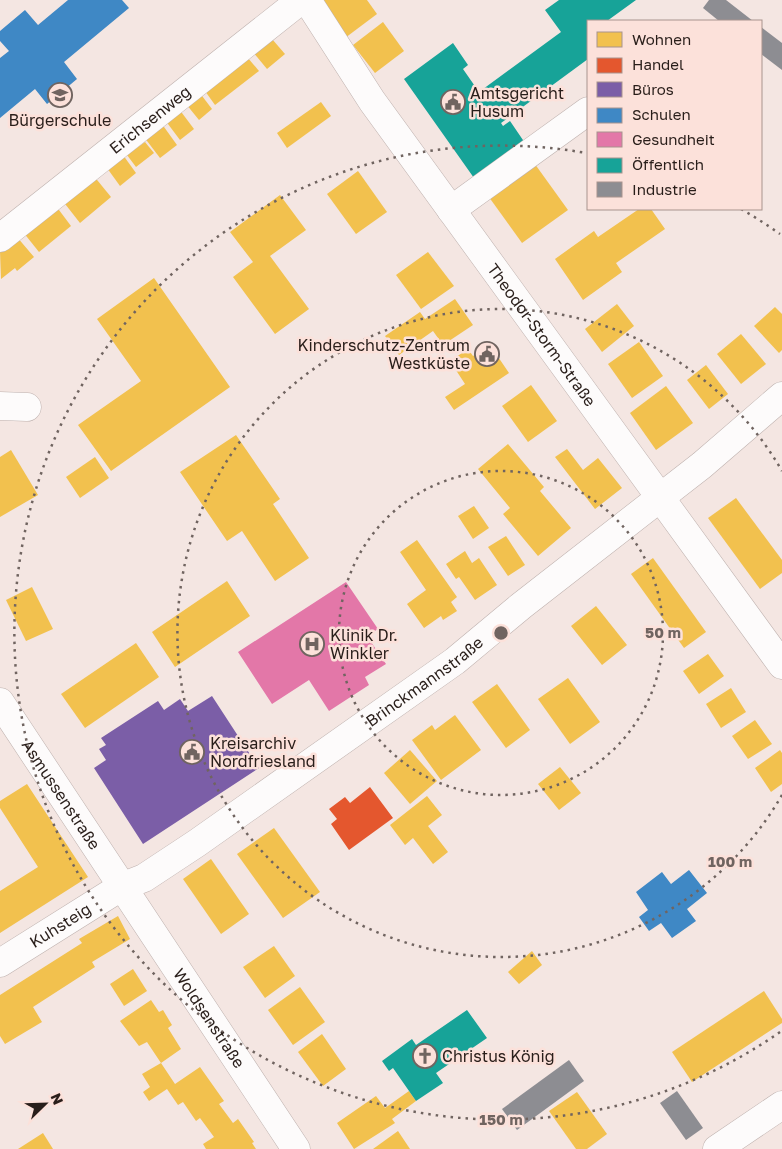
<svg xmlns="http://www.w3.org/2000/svg" width="782" height="1149" font-family="'Golos Text',sans-serif">
	<style>
		.homes { fill: #f2c14e }
		.shops { fill: #e4572e }
		.offices { fill: #7b5ea7 }
		.schools { fill: #3f88c5 }
		.health { fill: #e377a8 }
		.public { fill: #17a398 }
		.industry { fill: #8d8d92 }
		.lines { fill: none; stroke-linecap: round; stroke-linejoin: round }
		.minor-casing { stroke: #beb1ae; stroke-width: 29 }
		.major-casing { stroke: #beb1ae; stroke-width: 29 }
		.minor { stroke: #fdfbfb; stroke-width: 28 }
		.major { stroke: #fdfbfb; stroke-width: 28 }
		.ring { fill: none; stroke: #706460; stroke-width: 2.5; stroke-dasharray: 2.5 5 }
		.labels { text-anchor: middle; dominant-baseline: central; stroke-width: 5; stroke-linejoin: round; paint-order: stroke }
		.poi-label { font-size: 16px; fill: #291e1a; stroke: #fce1da; text-anchor: start }
		.street-label { font-size: 16px; fill: #291e1a; stroke: #fce1da }
		.centre { fill: #706460; stroke: #fce1da; stroke-width: 2.5 }
		.ring-label { font-size: 15px; text-anchor: middle; font-weight: bold; fill: #706460; stroke: #fce1da; stroke-width: 5; stroke-linejoin: round; paint-order: stroke }
	</style>
	<rect width="100%" height="100%" fill="#f4e6e2"/>
	<g class="homes">
		<path d="M321 0H367L377 14 345 38Z"/>
		<path d="M383 22 404 51 375 73 353 45Z"/>
		<path d="M266 32 285 54 267 69 248 46Z"/>
		<path d="M242 51 259 71 215 105 200 84Z"/>
		<path d="M196 88 212 109 199 120 182 99Z"/>
		<path d="M321 102 331 116 287 148 277 133Z"/>
		<path d="M176 105 194 129 180 140 162 116Z"/>
		<path d="M159 120 177 145 160 158 141 133Z"/>
		<path d="M145 142 154 153 136 167 127 155Z"/>
		<path d="M123 155 136 173 120 186 107 168Z"/>
		<path d="M532 160 568 210 522 243 486 193Z"/>
		<path d="M358 171 387 212 356 234 327 194Z"/>
		<path d="M93 175 111 197 80 223 62 200Z"/>
		<path d="M280 195 306 230 270 256 309 309 275 334 233 277 253 262 230 232Z"/>
		<path d="M56 206 71 226 39 252 23 232Z"/>
		<path d="M639 209H651L665 229 616 263 622 272 583 300 555 259 594 231 598 237Z"/>
		<path d="M17 237 34 257 17 271 15 268 1 279 0 251Z"/>
		<path d="M428 252 454 286 421 309 396 275Z"/>
		<path d="M154 278 230 387 111 471 78 425 141 381 97 319Z"/>
		<path d="M455 299 473 325 443 345 433 331 399 355 385 336 420 312 425 319Z"/>
		<path d="M617 304 634 326 602 352 585 329Z"/>
		<path d="M775 307 782 314V350L779 353 754 326Z"/>
		<path d="M741 334 766 364 741 384 717 354Z"/>
		<path d="M639 342 663 376 632 398 608 364Z"/>
		<path d="M490 345 509 373 454 410 445 397 465 384 450 361 468 349 473 356Z"/>
		<path d="M706 365 728 394 709 409 687 380Z"/>
		<path d="M531 385 557 421 528 442 502 406Z"/>
		<path d="M666 386 693 423 656 450 630 413Z"/>
		<path d="M236 435 280 499 273 504 309 558 275 581 242 531 227 541 180 472Z"/>
		<path d="M508 444 544 487 540 491 571 528 538 556 503 514 510 508 478 469Z"/>
		<path d="M567 449 583 470 598 458 622 488 595 509 555 457Z"/>
		<path d="M11 450 38 495 0 517V457Z"/>
		<path d="M95 457 109 478 80 498 66 477Z"/>
		<path d="M736 498 782 560V573L760 589 708 518Z"/>
		<path d="M474 506 489 528 473 539 458 516Z"/>
		<path d="M506 536 525 565 508 576 488 547Z"/>
		<path d="M417 540 457 597 451 602 457 611 443 620 441 616 424 628 407 604 426 590 400 552Z"/>
		<path d="M465 551 472 563 479 558 497 585 475 600 459 577 456 579 446 564Z"/>
		<path d="M653 558 706 632 684 648 631 574Z"/>
		<path d="M227 581 250 616 175 667 152 632Z"/>
		<path d="M32 587 53 629 26 641 6 600Z"/>
		<path d="M596 606 627 645 602 665 571 626Z"/>
		<path d="M136 643 159 677 85 728 61 694Z"/>
		<path d="M708 654 724 676 699 694 683 671Z"/>
		<path d="M568 678 600 722 570 744 538 699Z"/>
		<path d="M497 684 530 730 506 748 472 702Z"/>
		<path d="M731 688 746 712 721 728 706 704Z"/>
		<path d="M455 715 481 750 441 780 412 740 432 725 435 730Z"/>
		<path d="M755 720 772 744 748 759 732 736Z"/>
		<path d="M410 750 437 781 410 804 384 773Z"/>
		<path d="M780 750 782 753V784L771 792 755 768Z"/>
		<path d="M560 767 581 793 559 810 538 784Z"/>
		<path d="M27 784 88 877 0 933V891L38 867 0 808V801Z"/>
		<path d="M427 796 442 815 428 826 448 852 433 864 413 838 405 845 390 825Z"/>
		<path d="M274 828 320 892 283 918 237 854Z"/>
		<path d="M211 859 249 914 221 934 183 879Z"/>
		<path d="M118 916 130 939 92 962 95 967 33 1007 42 1022 5 1044 0 1036V995L82 943 79 939Z"/>
		<path d="M274 946 295 976 265 998 243 967Z"/>
		<path d="M532 951 542 965 519 984 508 972Z"/>
		<path d="M133 969 147 991 124 1006 110 984Z"/>
		<path d="M300 987 325 1022 293 1045 268 1010Z"/>
		<path d="M764 991 782 1019V1023L692 1082 672 1052Z"/>
		<path d="M151 1000 159 1012 163 1010 172 1025 168 1028 181 1049 161 1063 175 1084 200 1067 224 1101 219 1104 233 1123 238 1119 254 1142 252 1143 256 1149H206L203 1144 214 1137 200 1118 196 1121 183 1102 178 1105 167 1089 149 1101 143 1092 150 1087 142 1074 161 1063 147 1042 139 1046 120 1021Z"/>
		<path d="M322 1034 346 1069 323 1086 298 1052Z"/>
		<path d="M409 1091 416 1101 392 1119 395 1123 354 1149 337 1123 376 1096 385 1108Z"/>
		<path d="M577 1092 607 1134 587 1149H576L549 1111Z"/>
		<path d="M398 1131 410 1149H373Z"/>
		<path d="M43 1133 53 1149H18Z"/>
	</g>
	<path class="shops" d="M370 787 393 818 349 850 331 824 337 819 329 809 345 797 350 803Z"/>
	<path class="offices" d="M212 696 259 768 143 844 94 768 106 760 99 749 106 745 101 738 158 701 164 710 180 699 188 711Z"/>
	<g class="schools">
		<path d="M68 0H122L129 8 64 62 77 79 47 104 35 89 0 118V58L9 51 0 41V31L25 10 38 25Z"/>
		<path d="M689 870 707 893 687 909 696 921 672 938 661 923 649 931 639 917 648 910 636 892 662 872 671 884Z"/>
	</g>
	<path class="health" d="M346 582 378 629 367 636 386 664 365 677 369 685 329 711 309 680 272 704 238 652Z"/>
	<g class="public">
		<path d="M559 0H636L607 21H588V59L501 123 503 126 510 121 525 143 474 178 404 79 453 43 468 65 463 69 479 92 561 32 545 10Z"/>
		<path d="M467 1010 487 1038 436 1073 443 1083 416 1101 393 1068 389 1071 382 1061 412 1039 416 1045Z"/>
	</g>
	<g class="industry">
		<path d="M709 0H726L753 21H719L703 8Z"/>
		<path d="M761 27 782 43V70L761 54Z"/>
		<path d="M569 1060 584 1081 517 1130 502 1109Z"/>
		<path d="M677 1091 703 1128 686 1140 660 1103Z"/>
	</g>
	<g class="lines">
		<defs>
			<g id="minor">
				<path id="s1" d="M307 0 372 101 782 665"/>
				<path d="M451 210 588 111"/>
				<path id="s2" d="M0 238 301 0"/>
				<path d="M0 406 27 407"/>
				<path id="s3" d="M0 702 296 1149"/>
				<path d="M717 1149 782 1105"/>
			</g>
			<g id="major">
				<path id="s4" d="M0 963 121 887 144 878 197 843 455 661 521 606 702 465 782 396"/>
			</g>
		</defs>
		<use href="#minor" class="minor-casing"/>
		<use href="#major" class="major-casing"/>
		<use href="#minor" class="minor"/>
		<use href="#major" class="major"/>
	</g>
	<g class="ring">
		<circle cx="501" cy="633" r="162"/>
		<path d="M782 795A324 324 0 1 1 782 471"/>
		<path d="M780 1032A487 487 0 1 1 586 153M741 209A487 487 0 0 1 780 234"/>
	</g>
	<defs>
		<symbol id="school-ring" viewBox="-11 -11 22 22"><circle r="9.5" fill="#fce1da" stroke="#706460" stroke-width="1.5"/><path d="M0-5L7-2L0 1L-7-2ZM-4 1L0 2.5L4 1V4Q0 6-4 4Z" fill="#706460"/></symbol>
		<symbol id="civic-ring" viewBox="-11 -11 22 22"><circle r="9.5" fill="#fce1da" stroke="#706460" stroke-width="1.5"/><path d="M-.6-6.5H3V-4.5H.6V-3L4-1V1h2V6H-6V1h2V-1L-.6-3ZM-1.2 2.5V6h2.4V2.5Z" fill="#706460"/></symbol>
		<symbol id="hospital-ring" viewBox="-11 -11 22 22"><circle r="9.5" fill="#fce1da" stroke="#706460" stroke-width="1.5"/><path d="M-5-5h3v3.5h4V-5h3V5h-3V1.5h-4V5h-3Z" fill="#706460"/></symbol>
		<symbol id="church-ring" viewBox="-11 -11 22 22"><circle r="9.5" fill="#fce1da" stroke="#706460" stroke-width="1.5"/><path d="M-1.2-6h2.4v3.5h3.3v2.4h-3.3V6h-2.4V-.1h-3.3v-2.4h3.3Z" fill="#706460"/></symbol>
	</defs>
	<g fill-rule="evenodd">
		<use href="#school-ring" x="46" y="81" width="28" height="28"/>
		<use href="#civic-ring" x="439" y="88" width="28" height="28"/>
		<use href="#civic-ring" x="473" y="340" width="28" height="28"/>
		<use href="#hospital-ring" x="298" y="630" width="28" height="28"/>
		<use href="#civic-ring" x="178" y="738" width="28" height="28"/>
		<use href="#church-ring" x="411" y="1042" width="28" height="28"/>
	</g>
	<g class="labels">
		<g class="poi-label">
			<text x="470" y="93">Amtsgericht<tspan x="470" dy="18">Husum</tspan></text>
			<text x="60" y="120" text-anchor="middle">Bürgerschule</text>
			<text x="470" y="345" text-anchor="end">Kinderschutz-Zentrum<tspan x="470" dy="18">Westküste</tspan></text>
			<text x="330" y="635">Klinik Dr.<tspan x="330" dy="18">Winkler</tspan></text>
			<text x="210" y="743">Kreisarchiv<tspan x="210" dy="18">Nordfriesland</tspan></text>
			<text x="442" y="1056">Christus König</text>
		</g>
		<g class="street-label">
			<text stroke="none"><textPath href="#s2" startOffset="191">Erichsenweg</textPath></text>
			<text stroke="none"><textPath href="#s1" startOffset="409">Theodor-Storm-Straße</textPath></text>
			<text stroke="none"><textPath href="#s4" startOffset="510">Brinckmannstraße</textPath></text>
			<text stroke="none"><textPath href="#s3" startOffset="111">Asmussenstraße</textPath></text>
			<text stroke="none"><textPath href="#s4" startOffset="71">Kuhsteig</textPath></text>
			<text stroke="none"><textPath href="#s3" startOffset="379">Woldsenstraße</textPath></text>
		</g>
	</g>
	<circle cx="501" cy="633" r="8" class="centre"/>
	<g class="ring-label">
		<text x="663" y="638">50 m</text>
		<text x="730" y="867">100 m</text>
		<text x="501" y="1125">150 m</text>
	</g>
	<rect x="587" y="20" width="175" height="190" fill="#fce1da" stroke="#a8938d"/>
	<rect x="597" y="32" width="25" height="15" fill="#f2c14e" stroke="#a8938d"/>
	<text x="632" y="45" font-size="15" fill="#291e1a">Wohnen</text>
	<rect x="597" y="58" width="25" height="15" fill="#e4572e" stroke="#a8938d"/>
	<text x="632" y="70" font-size="15" fill="#291e1a">Handel</text>
	<rect x="597" y="82" width="25" height="15" fill="#7b5ea7" stroke="#a8938d"/>
	<text x="632" y="95" font-size="15" fill="#291e1a">Büros</text>
	<rect x="597" y="108" width="25" height="15" fill="#3f88c5" stroke="#a8938d"/>
	<text x="632" y="120" font-size="15" fill="#291e1a">Schulen</text>
	<rect x="597" y="132" width="25" height="15" fill="#e377a8" stroke="#a8938d"/>
	<text x="632" y="145" font-size="15" fill="#291e1a">Gesundheit</text>
	<rect x="597" y="158" width="25" height="15" fill="#17a398" stroke="#a8938d"/>
	<text x="632" y="170" font-size="15" fill="#291e1a">Öffentlich</text>
	<rect x="597" y="182" width="25" height="15" fill="#8d8d92" stroke="#a8938d"/>
	<text x="632" y="195" font-size="15" fill="#291e1a">Industrie</text>
	<g transform="translate(45 1104) rotate(67)" stroke="#fce1da" stroke-width="4" paint-order="stroke">
	<path d="M0-4L9 19L0 12L-9 19Z" fill="#291e1a"/>
	<text y="-8" font-size="14" font-weight="bold" text-anchor="middle" fill="#291e1a">N</text>
	</g>
</svg>
